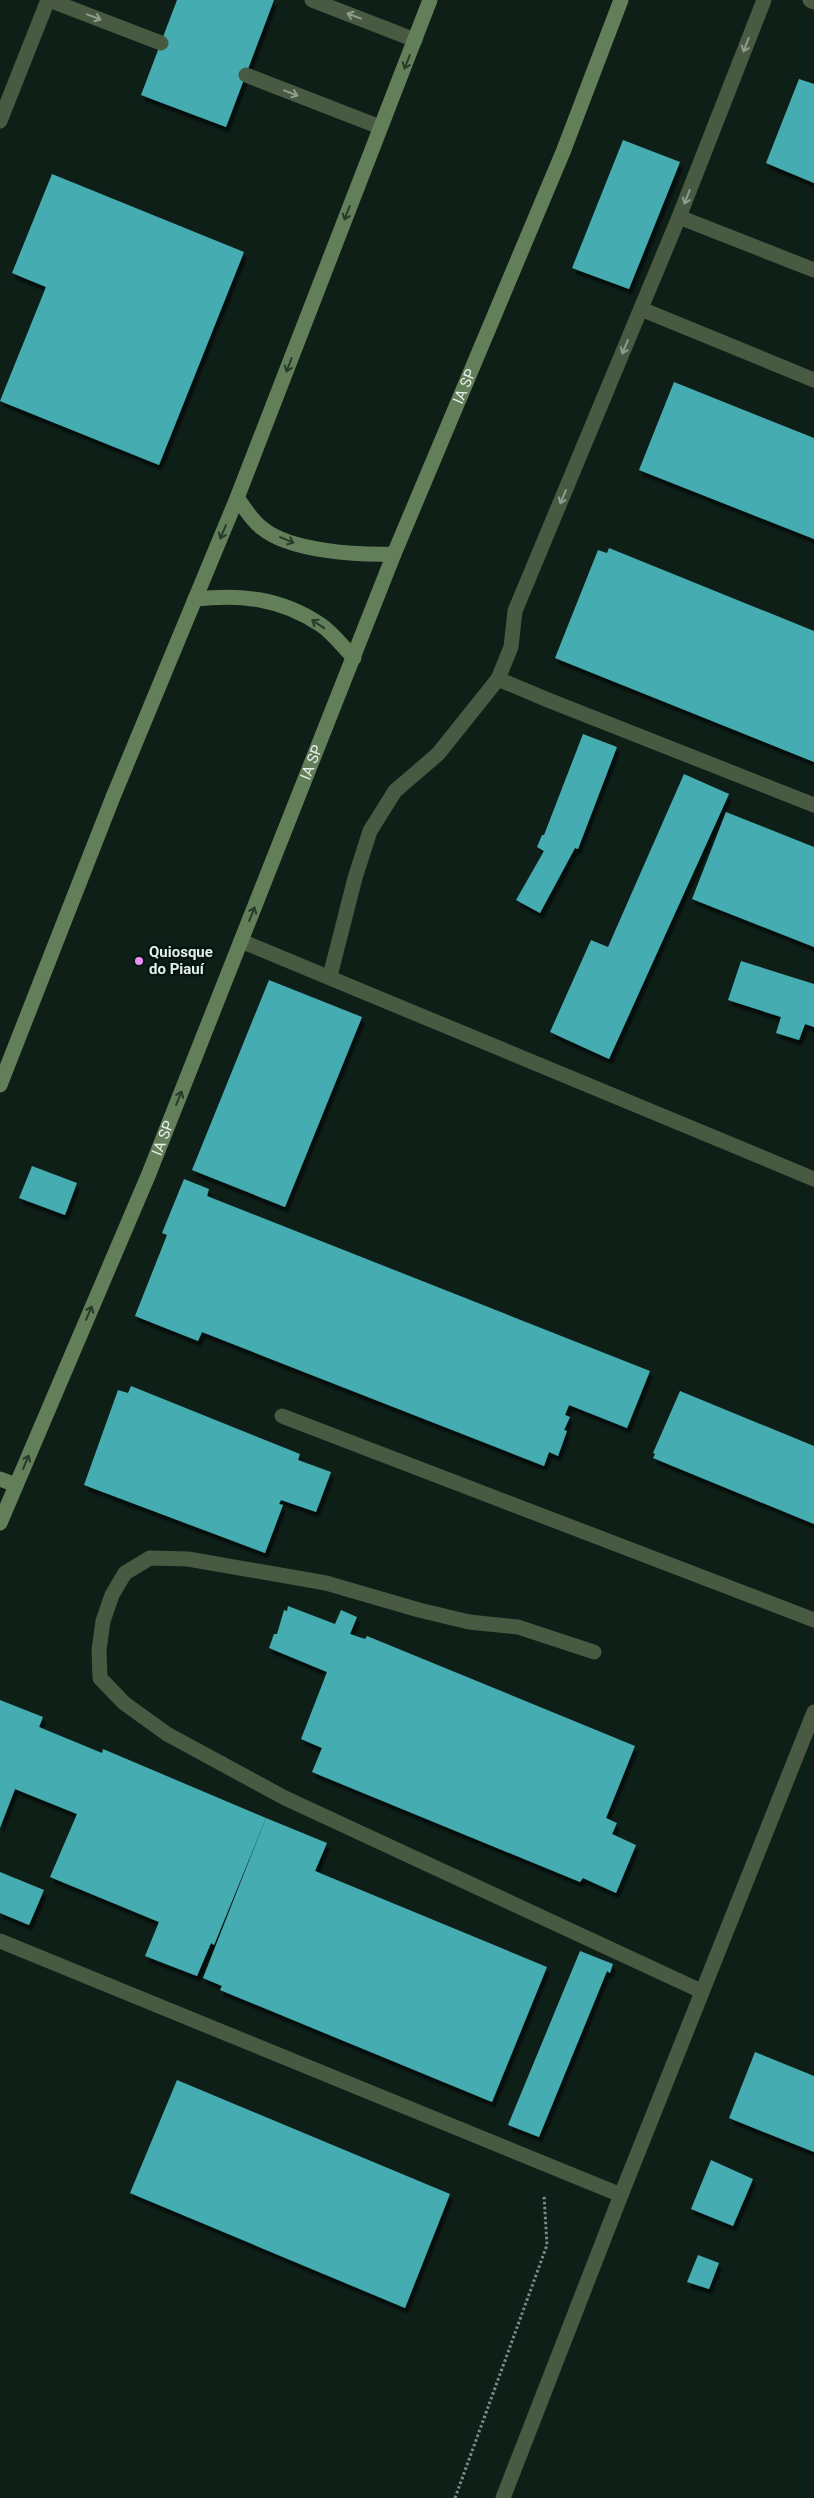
<svg xmlns="http://www.w3.org/2000/svg" width="814" height="2498" font-family="Roboto,sans-serif">
	<style>
		.building { fill: #45adb2; filter: url(#shadow) }
		.lines { fill: none; stroke-linecap: round; stroke-linejoin: round }
		.path { stroke: #7e8c86; stroke-width: 3; stroke-dasharray: 2.5 2.5; stroke-linecap: butt }
		.lane { stroke: #495a43; stroke-width: 15 }
		.secondary { stroke: #637f59; stroke-width: 15 }
		.oneway { stroke: #8f9d8e }
		.oneway2 { stroke: #263a29 }
		.poi-dot { fill: #eb8dfb; stroke: #05150f; stroke-width: 2 }
		.labels { text-anchor: middle; dominant-baseline: central; stroke-width: 5; stroke-linejoin: round; paint-order: stroke }
		.street-label { font-size: 15px; fill: #e4efea; stroke: #05150f }
		.poi-label { font-size: 15px; font-weight: bold; fill: #e4efea; stroke: #05150f; text-anchor: start }
	</style>
	<defs>
		<filter id="shadow"><feDropShadow dx="3" dy="5.5" stdDeviation="1" flood-color="#0009"/></filter>
	</defs>
	<rect width="100%" height="100%" fill="#0e1f18"/>
	<g class="building">
		<path d="M177 0H274L226 127 141 95Z"/>
		<path d="M799 79 814 84V183L766 163Z"/>
		<path d="M623 140 680 162 629 289 572 268Z"/>
		<path d="M52 174 244 252 159 465 0 401 46 287 12 273Z"/>
		<path d="M674 382 814 438V539L639 470Z"/>
		<path d="M609 548 814 631V762L555 658 598 550 607 553Z"/>
		<path d="M583 734 617 747 578 849 575 848 540 913 516 900 544 851 537 847 542 835H544Z"/>
		<path d="M684 774 729 794 609 1059 550 1032 591 940 608 947Z"/>
		<path d="M726 812 814 847V947L692 899Z"/>
		<path d="M741 961 814 984V1027L805 1024 799 1040 776 1033 781 1017 728 1000Z"/>
		<path d="M269 980 362 1017 285 1207 192 1170Z"/>
		<path d="M32 1166 77 1183 65 1215 19 1198Z"/>
		<path d="M184 1179 209 1189 207 1196 650 1371 627 1428 569 1405 565 1415 570 1417 564 1430 567 1431 558 1456 549 1452 544 1466 202 1332 198 1341 135 1316 167 1235 162 1233Z"/>
		<path d="M131 1386 300 1454 298 1460 331 1472 316 1512 281 1500 279 1504 283 1505 265 1553 84 1485 118 1390 128 1393Z"/>
		<path d="M680 1391 814 1446V1524L653 1458 655 1454 653 1453Z"/>
		<path d="M288 1606 335 1624 341 1610 357 1617 350 1634 365 1639 367 1636 635 1746 606 1818 617 1823 612 1834 636 1845 616 1893 583 1878 580 1882 312 1772 322 1748 301 1739 327 1672 269 1648 274 1634H277L284 1610 287 1611Z"/>
		<path d="M0 1700 43 1717 39 1727 102 1753 103 1749 266 1818 214 1945 211 1943 197 1976 145 1956 159 1922 50 1877 77 1814 15 1789 0 1828Z"/>
		<path d="M266 1818 327 1843 315 1871 547 1967 492 2102 220 1990 222 1986 203 1978Z"/>
		<path d="M0 1872 44 1890 29 1925 0 1913Z"/>
		<path d="M580 1951 613 1964 610 1973 607 1971 539 2137 508 2125Z"/>
		<path d="M755 2052 814 2076V2152L729 2118Z"/>
		<path d="M177 2080 450 2194 405 2308 130 2193Z"/>
		<path d="M711 2160 753 2179 733 2226 691 2209Z"/>
		<path d="M698 2255 719 2263 709 2289 687 2282Z"/>
	</g>
	<g class="lines">
		<path class="path" d="M455 2498 547 2245 544 2195"/>
		<g class="lane">
			<path d="M49 0 161 43"/>
			<path d="M312 0 415 40"/>
			<path d="M764 0 679 217 515 611 511 647 498 679 548 700 814 805"/>
			<path d="M810 0 814 2"/>
			<path d="M246 75 380 127"/>
			<path d="M0 121 48 0"/>
			<path d="M679 217 814 270"/>
			<path d="M641 309 814 380"/>
			<path d="M241 941 814 1179"/>
			<path d="M330 976 355 878 370 831 395 791 438 754 498 679"/>
			<path d="M282 1416 814 1620"/>
			<path d="M594 1652 518 1627 469 1622 419 1610 326 1583 188 1559 150 1558 125 1573 112 1595 103 1621 99 1650 100 1678 124 1703 167 1734 285 1798 701 1991"/>
			<path d="M0 1941 621 2195"/>
			<path d="M503 2498 621 2195 814 1712"/>
		</g>
		<g class="secondary">
			<path d="M237 498C245 508 252 521 262 528 291 552 359 555 394 554"/>
			<path d="M195 599C241 594 281 598 321 625 333 633 343 647 354 658"/>
			<path d="M0 1085 113 797 237 498 430 0"/>
			<path d="M0 1479 16 1485"/>
			<path id="s1" d="M0 1523 148 1176 394 554 563 152 621 0"/>
		</g>
	</g>
	<defs><path id="oneway-shaft" d="M-6 0H5M1.5-3L5.5 0L1.5 3" fill="none" stroke-width="1.6" stroke-linecap="round" stroke-linejoin="round" transform="scale(1.25)"/></defs>
	<g class="oneway">
		<use href="#oneway-shaft" transform="translate(354 16) rotate(-159)"/>
		<use href="#oneway-shaft" transform="translate(94 17) rotate(21)"/>
		<use href="#oneway-shaft" transform="translate(746 45) rotate(111)"/>
		<use href="#oneway-shaft" transform="translate(291 93) rotate(21)"/>
		<use href="#oneway-shaft" transform="translate(687 197) rotate(111)"/>
		<use href="#oneway-shaft" transform="translate(625 347) rotate(113)"/>
		<use href="#oneway-shaft" transform="translate(563 497) rotate(113)"/>
	</g>
	<g class="oneway2">
		<use href="#oneway-shaft" transform="translate(407 62) rotate(112)"/>
		<use href="#oneway-shaft" transform="translate(347 213) rotate(111)"/>
		<use href="#oneway-shaft" transform="translate(289 365) rotate(111)"/>
		<use href="#oneway-shaft" transform="translate(223 532) rotate(113)"/>
		<use href="#oneway-shaft" transform="translate(287 540) rotate(23)"/>
		<use href="#oneway-shaft" transform="translate(318 624) rotate(-147)"/>
		<use href="#oneway-shaft" transform="translate(252 914) rotate(-68)"/>
		<use href="#oneway-shaft" transform="translate(179 1098) rotate(-68)"/>
		<use href="#oneway-shaft" transform="translate(89 1313) rotate(-67)"/>
		<use href="#oneway-shaft" transform="translate(26 1462) rotate(-67)"/>
	</g>
	<circle class="poi-dot" cx="139" cy="961" r="5"/>
	<g class="labels">
		<g class="street-label">
			<text stroke="none"><textPath href="#s1" startOffset="1228">IA SP</textPath></text>
			<text stroke="none"><textPath href="#s1" startOffset="822">IA SP</textPath></text>
			<text stroke="none"><textPath href="#s1" startOffset="418">IA SP</textPath></text>
		</g>
		<g class="poi-label">
			<text x="149" y="952">Quiosque<tspan x="149" dy="17">do Piauí</tspan></text>
		</g>
	</g>
</svg>
